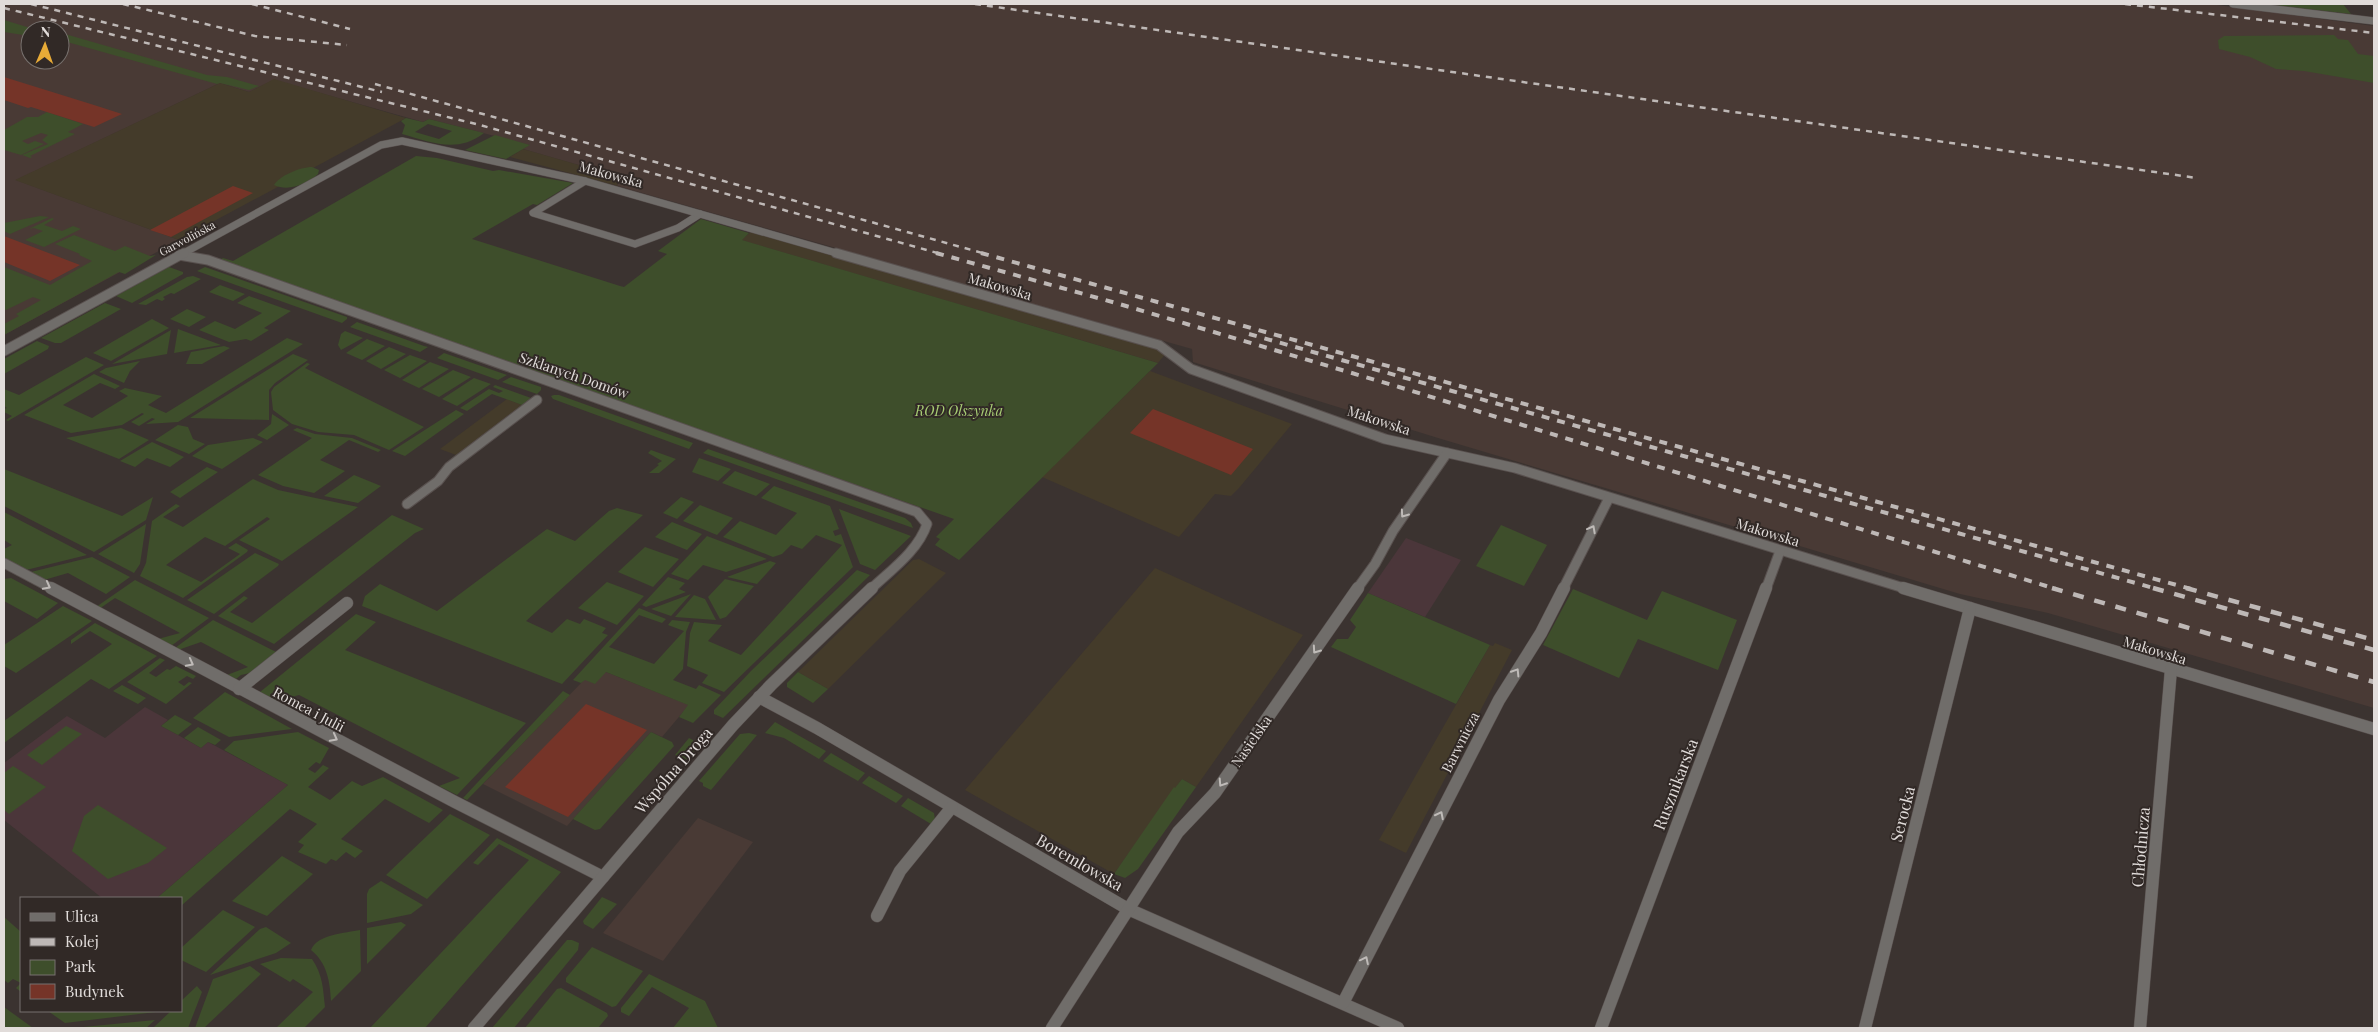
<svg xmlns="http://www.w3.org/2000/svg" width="2378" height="1032" font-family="'Playfair Display',serif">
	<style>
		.built { fill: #493a35; fill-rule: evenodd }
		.industrial { fill: #443b2a }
		.education { fill: #4b363a }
		.green { fill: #3e4e2b; fill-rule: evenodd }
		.building { fill: #753428 }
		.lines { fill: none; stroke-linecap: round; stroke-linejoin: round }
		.minor-far2-casing { stroke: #59514f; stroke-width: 8 }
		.minor-far1-casing { stroke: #59514f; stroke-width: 11 }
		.minor-casing { stroke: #59514f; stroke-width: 13 }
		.minor-far2 { stroke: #706d6a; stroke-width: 7 }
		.minor-far1 { stroke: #706d6a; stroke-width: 9 }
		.minor { stroke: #706d6a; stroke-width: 12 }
		.rail-far2 { stroke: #beb8b6; stroke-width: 2.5; stroke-dasharray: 6 6; stroke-linecap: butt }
		.rail-far1 { stroke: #beb8b6; stroke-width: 4; stroke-dasharray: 8 8; stroke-linecap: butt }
		.rail { stroke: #beb8b6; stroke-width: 4.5; stroke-dasharray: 11 11; stroke-linecap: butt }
		.oneway { stroke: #bfbbb8 }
		.labels { text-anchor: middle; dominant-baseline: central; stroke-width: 4; stroke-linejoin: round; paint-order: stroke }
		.far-street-label { font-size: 11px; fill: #e1dcda; stroke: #312926 }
		.street-label { font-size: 14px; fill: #e1dcda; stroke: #312926 }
		.park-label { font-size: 14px; font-style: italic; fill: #a7cd74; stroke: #312926 }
		.near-street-label { font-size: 16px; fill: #e1dcda; stroke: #312926 }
	</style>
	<rect width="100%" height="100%" fill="#3b3330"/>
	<g class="built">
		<path d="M4 4H2210L2374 26V708L2048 613 1960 594 1438 438 1193 362 1192 349 618 186 617 183 623 178 523 149 529 145 429 119 423 122 274 80 249 92 220 83 16 180 179 240 4 335ZM30 30H60V60H30Z"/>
		<path d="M606 672 689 705 662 737 651 732 567 826 483 784 584 680Z"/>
		<path d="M698 818 753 842 663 961 603 933Z"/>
	</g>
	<g class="industrial">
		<path d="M274 79 406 118 179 240 15 180 220 83 249 92Z"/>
		<path d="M523 149 624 178 617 183 618 186 510 157Z"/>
		<path d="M751 232 1167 352 1158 363 741 240Z"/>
		<path d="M1150 371 1292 424 1239 488 1231 496 1215 494 1179 537 1042 477Z"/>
		<path d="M507 399 522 405 456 455 440 449Z"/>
		<path d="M919 559 946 573 828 689 798 672 913 560Z"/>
		<path d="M1155 568 1303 635 1196 787 1182 779 1114 874 965 790Z"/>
		<path d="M1495 643 1512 650 1406 853 1379 840 1490 645 1493 646Z"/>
	</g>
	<g class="education">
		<path d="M1406 538 1461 560 1425 617 1368 593Z"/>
		<path d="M145 707 168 720 161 726 178 735 201 748 208 742 288 785 157 898H102L4 820V763L67 716 105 738Z"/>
	</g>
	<g class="green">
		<path d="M2264 4H2343L2351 14Z"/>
		<path d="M4 20 37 30H30V36L4 32Z"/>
		<path d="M65 34 207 75 227 77 259 86 249 90 220 83 217 84 60 40V36Z"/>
		<path d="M2334 35 2338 39 2348 40 2358 54 2374 56V83L2304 71 2276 69 2250 57 2219 49 2218 40 2224 36Z"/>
		<path d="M47 112 83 124 68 132 75 134 30 156 32 157 30 158 22 155 48 144 42 140 48 135 41 133 22 141 28 144 35 141 44 144 21 155 4 150V130L27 117H38Z"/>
		<path d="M406 118 423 122 429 119 484 133C457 154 431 142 402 134L405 125 401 121ZM428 124 452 131 439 139 415 132Z"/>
		<path d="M495 135 530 145 506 159 465 150Z"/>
		<path d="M416 156 437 158 493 171 499 170 573 183 537 205 533 204 472 239 620 286 624 287 667 254 658 251 701 219 749 233 742 240 1158 363 959 560 935 545 940 539 936 537 954 519 527 369 529 366 521 363 518 366 219 260 223 258 233 261Z"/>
		<path d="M312 167 319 170 318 174C308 184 288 192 274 185 279 176 300 167 312 167Z"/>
		<path d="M40 216 49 217 10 234 4 231V223Z"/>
		<path d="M52 218 54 219 44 225 62 231 73 226 81 229 44 247 25 240 43 231 34 228 29 229Z"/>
		<path d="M74 235 115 251 125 246 150 256 156 255 125 274 119 272 4 335V324L19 316 16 314 41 300 33 297 6 310 4 309V267L50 285 92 261 79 255 80 254 55 244Z"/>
		<path d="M169 267 183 272V274L132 303 116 296Z"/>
		<path d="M205 267 347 317V319L342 323 197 271Z"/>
		<path d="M193 276 201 279 174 294 171 293 163 297 165 299 162 301 157 299 146 305 138 304 187 277Z"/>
		<path d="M220 285 245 294 233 301 209 292Z"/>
		<path d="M249 296 291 311 264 328 269 330 251 341 246 339 229 342 199 330 215 321 235 329 262 313 237 303Z"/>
		<path d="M105 303 121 309 61 343H55L41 338Z"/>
		<path d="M187 309 206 317 189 327 170 319Z"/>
		<path d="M152 319 169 328 111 361 93 353Z"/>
		<path d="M357 322 424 346 428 347 420 352 350 327Z"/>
		<path d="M178 329 221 345 174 353Z"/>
		<path d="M171 330 167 354 112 364Z"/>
		<path d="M345 331 363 338 341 350 338 345 341 334Z"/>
		<path d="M287 338 303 344 178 422 146 424 155 419 152 418 139 426 131 422 144 414 142 413 122 425 71 433 24 415 94 374 120 386 115 389 100 383 63 405 92 418 128 396 119 391 125 388 162 396 148 405 166 413Z"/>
		<path d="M367 339 385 346 362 360 346 353Z"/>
		<path d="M37 341 49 346 48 349 4 374V359Z"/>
		<path d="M224 346 230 348 202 364H186L191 352Z"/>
		<path d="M389 347 406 354 381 369 366 361Z"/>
		<path d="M444 353 507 375 498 380 437 358Z"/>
		<path d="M293 354 308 360 275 383 269 390V420L190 418Z"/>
		<path d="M410 355 427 361 400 378 384 370Z"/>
		<path d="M86 357 104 365 8 421 6 420 12 416 4 412V409L7 408 4 406V389L19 395Z"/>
		<path d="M140 361 130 371 124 383 99 372 106 368Z"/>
		<path d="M430 362 449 369 419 388 402 380Z"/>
		<path d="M307 363 310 364 305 368 424 427 389 450 354 435 318 432 292 424 273 410 271 392 274 387Z"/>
		<path d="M453 370 471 377 439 397 422 389Z"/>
		<path d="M511 377 541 387V390L537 394 502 382Z"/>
		<path d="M474 378 491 384 457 406 442 399Z"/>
		<path d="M495 385 531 398 522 405 492 394 467 411 460 408 489 389 499 393 503 391 493 387Z"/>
		<path d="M554 395H559L693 443 689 449 553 399 551 396Z"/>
		<path d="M456 410 464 414 405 456 392 451Z"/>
		<path d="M272 414 289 425 267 440 257 435 271 424Z"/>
		<path d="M178 425 188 427 193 439 205 444 189 454 155 440Z"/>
		<path d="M121 428 149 440 119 459 66 438Z"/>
		<path d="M297 428 315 434 352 438 381 450 378 452 349 440 320 460 345 471 314 493 283 486 258 475 312 438 293 430Z"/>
		<path d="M253 438 263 442 222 469 192 456 208 445Z"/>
		<path d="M152 442 184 457 170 467 147 458 135 467 120 461Z"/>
		<path d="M708 449 905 518 911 523 913 528 703 453Z"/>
		<path d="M651 450 676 459 659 473H649L659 465 657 464 662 461 648 453Z"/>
		<path d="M699 458 731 469 718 481 692 472Z"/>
		<path d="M207 467 218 472 180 498 170 492Z"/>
		<path d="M4 469 122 516 153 497 146 520 94 552 4 506Z"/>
		<path d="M735 471 770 484 756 496 722 483Z"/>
		<path d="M354 475 381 486 358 503 324 496Z"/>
		<path d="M253 479 278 490 358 507 282 561 239 540 270 519 267 517 225 546 205 537 166 565 201 582 240 554 228 548 236 543 248 550 247 552 183 598 140 576 146 563 152 521 176 504 180 506 163 517 183 527Z"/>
		<path d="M774 486 830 506 839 529 833 531 835 536 841 534 853 567 724 692 702 683 708 675 687 666 690 633 694 622 722 625 708 641 741 655 842 545 816 535 802 549 791 545 782 554 773 557 723 537 740 521 776 535 797 513 761 498Z"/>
		<path d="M681 497 694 502 677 519 663 513Z"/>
		<path d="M700 505 733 518 717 535 683 521Z"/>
		<path d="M617 508 643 515 526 621 552 633 567 619 580 624 584 619 606 628 602 633 608 635 562 684 362 606 365 596 380 584 437 611 547 529 575 541 609 511Z"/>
		<path d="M839 509 911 536 875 570 860 564Z"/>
		<path d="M4 512 87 555 26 570 4 558V549L12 545 4 540Z"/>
		<path d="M392 515 424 529 415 533 274 644 218 616 244 596 248 598 230 612 252 623Z"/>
		<path d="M672 522 702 534 687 550 655 537Z"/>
		<path d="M146 524 140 564 134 573 98 554Z"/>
		<path d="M1501 525 1547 545 1524 586 1476 566Z"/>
		<path d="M707 536 767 559 726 572 703 565 688 580 671 574Z"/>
		<path d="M645 547 679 559 653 587 618 572Z"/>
		<path d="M255 553 279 564 278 566 214 614 187 600Z"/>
		<path d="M92 557 130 577 106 594 68 573 44 580 31 572Z"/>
		<path d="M770 561 776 563 757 584 727 577Z"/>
		<path d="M857 570 870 575 723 718 714 714V710L751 671Z"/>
		<path d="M668 577 685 583 679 589 686 592 646 607 642 605Z"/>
		<path d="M11 578 58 603 37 619 4 601V579Z"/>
		<path d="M725 579 754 586 726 617 720 619 708 597Z"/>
		<path d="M135 580 209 618 171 646 158 639 180 633 115 598 99 609 96 607Z"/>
		<path d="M607 582 644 596 617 625 578 608Z"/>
		<path d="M1573 589 1647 620 1662 591 1737 620 1718 670 1638 639 1619 678 1543 645Z"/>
		<path d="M1368 593 1490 645 1456 704 1331 647 1337 639H1348L1356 627 1350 620Z"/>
		<path d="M691 594 671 616 651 609Z"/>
		<path d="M694 595 705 599 716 620 675 617Z"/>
		<path d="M63 606 92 621 16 673 4 666V645Z"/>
		<path d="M639 608 666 619 662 623 639 615 609 647 654 664 684 631 668 625 672 620 690 622 686 632 683 669 673 680 696 689 699 685 721 695 693 723 679 717 688 705 606 672 595 684 585 680 581 683 573 680Z"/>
		<path d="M356 614 376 622 345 650 526 723 457 795 439 786 460 778 299 695 278 701 260 692Z"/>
		<path d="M213 620 278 653 254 672 241 675 236 679 227 675 248 667 201 642 178 650 175 648Z"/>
		<path d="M95 623 157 656 109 689 91 679 4 743V721L112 644 90 631 71 644V640Z"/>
		<path d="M160 658 165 660 149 673 156 677 167 669 170 670 176 666 196 676 193 679 187 676 178 682 184 686 189 682 192 683 166 704 127 682Z"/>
		<path d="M798 672 828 689 813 703 787 687V683Z"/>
		<path d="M122 685 146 698 138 704 113 691Z"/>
		<path d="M563 691 570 695 467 800 463 798Z"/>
		<path d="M225 692 292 729 229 737 193 718Z"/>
		<path d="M175 715 192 724 178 735 161 726Z"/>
		<path d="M775 722 826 751 819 759 784 738 765 733Z"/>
		<path d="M66 726 82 734 42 765 27 755Z"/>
		<path d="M198 727 221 740 215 745 208 742 201 748 184 738Z"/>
		<path d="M298 732 329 748 320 764 316 762 308 769 315 773 323 765 329 768 308 787 330 800 352 781 362 786 383 777 443 810 429 823 385 799 341 839 363 851 355 858 346 852 336 861 331 859 326 864 298 852 304 845 298 842 317 824 290 809 181 906V898H157L288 785 224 750 234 741Z"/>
		<path d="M651 732 672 742 674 746 600 829 595 830 573 819Z"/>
		<path d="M749 733 757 735 711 790 703 786V783L699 781 740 734Z"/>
		<path d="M689 738 693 740 696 748 690 761 675 755Z"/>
		<path d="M831 753 865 773 858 781 823 761Z"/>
		<path d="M13 766 46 787 9 814 4 810V773Z"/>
		<path d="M869 776 903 796 896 803 862 783Z"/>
		<path d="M1182 779 1196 787 1138 869 1125 878 1114 874 1174 787 1175 788Z"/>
		<path d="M908 798 934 813 935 820 931 824 901 806Z"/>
		<path d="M98 805 167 848 148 863 108 879 72 851 84 816Z"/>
		<path d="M450 814 490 835 427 899 386 875Z"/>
		<path d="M497 838 561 872 425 1028H370L529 860 499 844 478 865 473 863Z"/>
		<path d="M282 856 313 874 267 916 232 901Z"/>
		<path d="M381 881 423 905 411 914 367 923V894L369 889Z"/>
		<path d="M602 897 617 904 593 929 584 924 583 921Z"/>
		<path d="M223 910 255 927 206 972 181 960V948Z"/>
		<path d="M4 917 21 932V992L16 988 21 983 13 979 8 983 4 980Z"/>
		<path d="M401 922 406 925 367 964V928Z"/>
		<path d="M266 927 291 943 276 953 210 975 260 929Z"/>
		<path d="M360 930 361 971 331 1001C330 981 327 963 311 950 317 934 346 933 360 930Z"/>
		<path d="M567 940H572L579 943 578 950 514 1028H492Z"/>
		<path d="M592 947 643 971 616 1006 612 1007 566 982V978Z"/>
		<path d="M281 958 312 959C323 975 323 989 325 1007L304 1028H276L313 992 293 979 290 982 260 964Z"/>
		<path d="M250 966 261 974 204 1028H195L213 979Z"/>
		<path d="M649 974 705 1001 718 1028H673L689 1008 652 987 629 1016 621 1012V1008Z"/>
		<path d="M197 986 202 992 188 1028H153L171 1011H181V1001Z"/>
		<path d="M561 988 607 1013 608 1016 598 1028H525L557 989Z"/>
		<path d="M4 1007 33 1028H4Z"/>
		<path d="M48 1011H164L65 1023Z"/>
		<path d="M155 1020 146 1028H73Z"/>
	</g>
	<g class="building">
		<path d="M4 77 94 105 122 114 94 127 31 107 28 108 4 100Z"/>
		<path d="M233 186 253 193 171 237 150 230Z"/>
		<path d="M4 236 80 265 50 281 4 262Z"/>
		<path d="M1153 409 1253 449 1231 475 1130 433Z"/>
		<path d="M586 704 647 730 568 817 505 787Z"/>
	</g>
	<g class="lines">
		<defs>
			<g id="minor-far2">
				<path d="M2233 4 2374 21"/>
				<path d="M585 181 533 213 635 244 678 228 700 214"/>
				<path d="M182 254 381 145 402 141 585 181 840 254"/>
			</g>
			<g id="minor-far1">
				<path d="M836 253 1159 345 1191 369 1385 439 1515 468 1907 589"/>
				<path d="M179 255 208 260 917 512 927 524C918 551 891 570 871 589"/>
				<path d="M4 351 184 253"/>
				<path d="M407 504 438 481 449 467 537 400"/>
				<path d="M4 563 53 589"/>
				<path d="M1357 589 1375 564 1393 531 1447 453"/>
				<path d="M1563 589 1609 498"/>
				<path d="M1766 589 1780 551"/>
			</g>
			<g id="minor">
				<path d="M51 588 455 802 603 877"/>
				<path d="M1903 588 2374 729"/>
				<path d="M239 689 347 603"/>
				<path d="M759 697 817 728 1128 909 1398 1028"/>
				<path d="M877 916 900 871 952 807"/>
				<path d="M1343 1003 1499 700 1541 633 1564 588"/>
				<path d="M474 1028 733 725 771 685 872 588"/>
				<path d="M1052 1028 1178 832 1215 793 1358 588"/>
				<path d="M1601 1028 1766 588"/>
				<path d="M1865 1028 1970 608"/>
				<path d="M2140 1028 2171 669"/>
			</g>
		</defs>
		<use href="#minor-far2" class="minor-far2-casing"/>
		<use href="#minor-far1" class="minor-far1-casing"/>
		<use href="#minor" class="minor-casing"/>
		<use href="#minor-far2" class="minor-far2"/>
		<use href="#minor-far1" class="minor-far1"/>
		<use href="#minor" class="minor"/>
		<g class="rail-far2">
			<path d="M31 4 382 92"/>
			<path d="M123 4 255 36 347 45"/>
			<path d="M252 4 350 29"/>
			<path d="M975 4 2197 178"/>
			<path d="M2125 4 2374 33"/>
			<path d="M4 8 480 125 941 254"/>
			<path d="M375 84 986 254"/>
		</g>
		<g class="rail-far1">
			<path d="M936 253 1116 303 1399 387 2056 589"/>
			<path d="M981 253 2191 589"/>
			<path d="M1249 334 2157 589"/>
		</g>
		<g class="rail">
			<path d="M2052 588 2374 682"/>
			<path d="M2153 588 2374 650"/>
			<path d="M2186 588 2374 640"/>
		</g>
	</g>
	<defs><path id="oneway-chevron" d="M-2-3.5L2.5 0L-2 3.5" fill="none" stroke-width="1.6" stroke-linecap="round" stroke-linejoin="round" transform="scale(1.25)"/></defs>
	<g class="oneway">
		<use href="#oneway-chevron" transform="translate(1404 514) rotate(125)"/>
		<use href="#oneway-chevron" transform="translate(1592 529) rotate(-62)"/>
		<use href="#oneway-chevron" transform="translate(47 586) rotate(28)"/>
		<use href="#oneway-chevron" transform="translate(1316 650) rotate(125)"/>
		<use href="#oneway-chevron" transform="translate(190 663) rotate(28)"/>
		<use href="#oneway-chevron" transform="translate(1516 672) rotate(-58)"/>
		<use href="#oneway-chevron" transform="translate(334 738) rotate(28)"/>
		<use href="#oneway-chevron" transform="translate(1222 783) rotate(123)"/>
		<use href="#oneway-chevron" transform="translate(1440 815) rotate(-63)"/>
		<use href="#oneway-chevron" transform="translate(1365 960) rotate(-64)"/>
	</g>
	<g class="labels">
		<g class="far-street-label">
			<text transform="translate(187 238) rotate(-28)">Garwolińska</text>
		</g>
		<g class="street-label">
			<text transform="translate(611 174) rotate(15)">Makowska</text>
			<text transform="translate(1000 286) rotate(16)">Makowska</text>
			<text transform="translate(574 375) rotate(19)">Szklanych Domów</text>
			<text transform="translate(1379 420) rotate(18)">Makowska</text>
			<text transform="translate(1768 532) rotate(17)">Makowska</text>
			<text transform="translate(2155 650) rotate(17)">Makowska</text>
			<text transform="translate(309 709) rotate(28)">Romea i Julii</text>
			<text transform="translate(1251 741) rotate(-55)">Nasielska</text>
			<text transform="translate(1460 742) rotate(-63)">Barwnicza</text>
		</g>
		<g class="park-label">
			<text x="959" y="410">ROD Olszynka</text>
		</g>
		<g class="near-street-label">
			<text transform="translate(673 770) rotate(-49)">Wspólna Droga</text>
			<text transform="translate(1675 784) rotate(-69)">Rusznikarska</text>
			<text transform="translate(1902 814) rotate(-76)">Serocka</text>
			<text transform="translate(2140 847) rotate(-85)">Chłodnicza</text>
			<text transform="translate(1080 862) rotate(30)">Boremlowska</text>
		</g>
	</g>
	<rect width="2378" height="1032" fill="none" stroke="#e1dcda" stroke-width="10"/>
	<rect x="20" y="897" width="162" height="115" fill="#312926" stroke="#77716e"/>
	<rect x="30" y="913" width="25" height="8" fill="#706d6a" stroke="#77716e"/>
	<text x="65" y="922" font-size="15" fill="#e1dcda">Ulica</text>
	<rect x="30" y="938" width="25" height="8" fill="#beb8b6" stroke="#77716e"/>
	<text x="65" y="947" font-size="15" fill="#e1dcda">Kolej</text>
	<rect x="30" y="960" width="25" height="15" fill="#3e4e2b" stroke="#77716e"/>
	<text x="65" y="972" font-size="15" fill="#e1dcda">Park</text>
	<rect x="30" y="984" width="25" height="15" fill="#753428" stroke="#77716e"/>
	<text x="65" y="997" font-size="15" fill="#e1dcda">Budynek</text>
	<g transform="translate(45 45) rotate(2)"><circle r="24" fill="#312926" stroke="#77716e"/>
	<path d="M0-4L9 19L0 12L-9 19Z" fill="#e8ab37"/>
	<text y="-8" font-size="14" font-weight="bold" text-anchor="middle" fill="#e1dcda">N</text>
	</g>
</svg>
